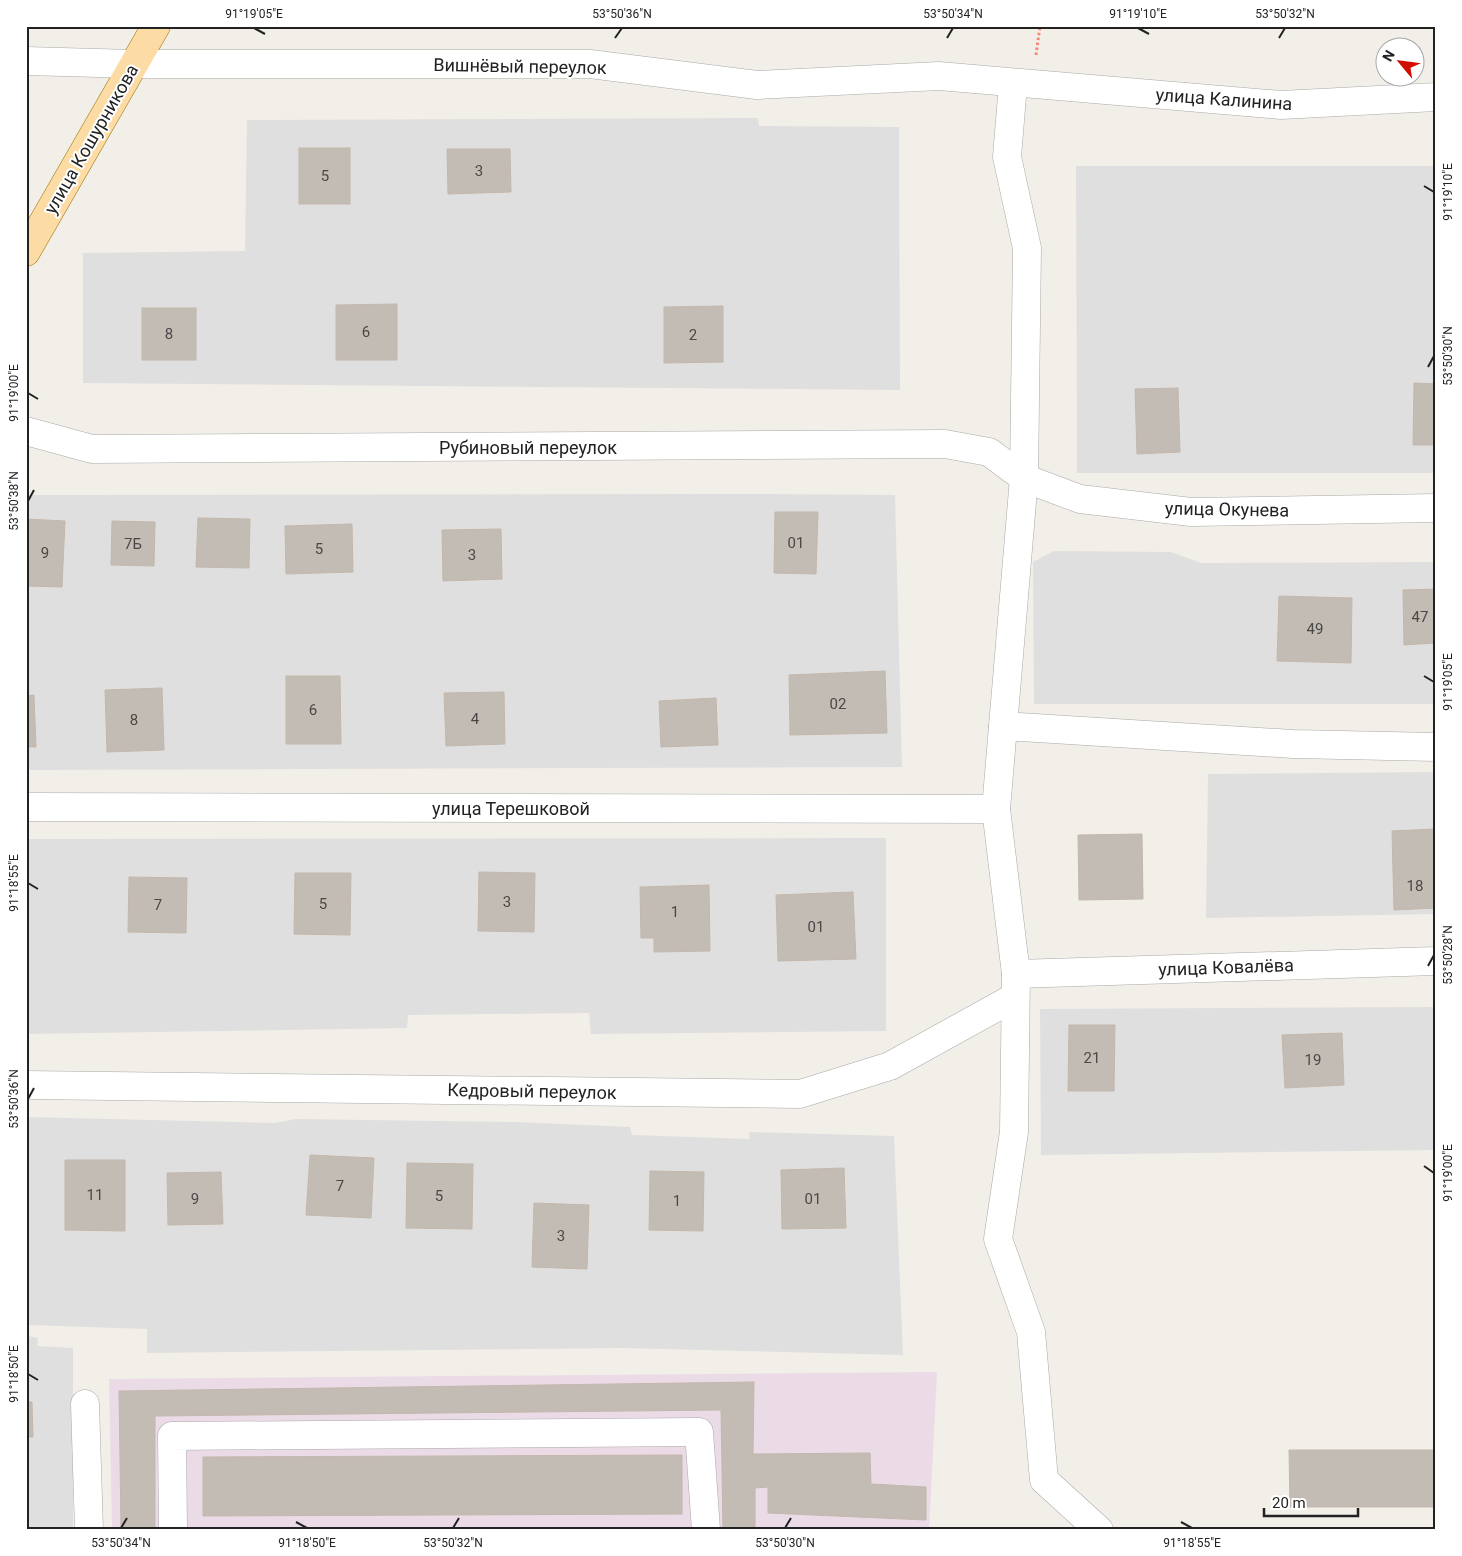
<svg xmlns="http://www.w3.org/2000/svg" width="1462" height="1556" font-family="Roboto,sans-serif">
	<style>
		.residential { fill: #e0dfdf }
		.industrial { fill: #ebdbe7 }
		.building { fill: #c3bcb5; stroke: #c4b7ab }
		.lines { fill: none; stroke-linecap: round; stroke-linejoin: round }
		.minor-casing { stroke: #a9a9a9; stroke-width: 29 }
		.major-casing { stroke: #9f7301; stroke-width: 29 }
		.path { stroke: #f98872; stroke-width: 3; stroke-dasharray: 2.5 2.5; stroke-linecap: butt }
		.minor { stroke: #fff; stroke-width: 28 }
		.major { stroke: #fcdba4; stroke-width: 28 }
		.ticks { fill: none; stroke: #222; stroke-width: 2 }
		.labels { text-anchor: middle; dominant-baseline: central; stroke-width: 4; stroke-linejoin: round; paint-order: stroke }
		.number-label { font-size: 15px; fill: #4a4847 }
		.street-label { font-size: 18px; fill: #222; stroke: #fff }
		.neatline { fill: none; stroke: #222; stroke-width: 2 }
		.ticks-label { font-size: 12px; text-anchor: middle; fill: #222 }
	</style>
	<rect width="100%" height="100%" fill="#f2efe9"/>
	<g class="residential">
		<path d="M758 118 759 126 899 127 900 390 83 383V253L245 251 247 120Z"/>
		<path d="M1076 166H1436V473H1077Z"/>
		<path d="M759 494 895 495 902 767 26 770V495Z"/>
		<path d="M1054 551 1171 552 1201 563 1436 562V704H1034L1033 562Z"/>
		<path d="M1436 772V914L1206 918 1208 774Z"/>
		<path d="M886 838V1031L591 1034 589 1013 408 1015 407 1028 26 1034V839Z"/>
		<path d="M1436 1007V1150L1041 1155 1040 1009Z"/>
		<path d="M26 1117 275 1123 296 1119 517 1122 630 1127 632 1135 750 1139 749 1132 894 1136 903 1355 622 1348 147 1353V1329L28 1325V1336L38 1338 37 1346 73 1348V1530H26Z"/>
	</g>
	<path class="industrial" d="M937 1372 929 1530H112L109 1379Z"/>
	<g class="building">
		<rect x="299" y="148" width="51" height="56"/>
		<path d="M447 149H510L511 192 448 194Z"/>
		<path d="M397 304V360H336V305Z"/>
		<path d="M723 306V362L664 363V307Z"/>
		<rect x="142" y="308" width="54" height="52"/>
		<path d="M1414 383 1436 384V445H1413Z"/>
		<path d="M1178 388 1180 452 1137 454 1135 389Z"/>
		<path d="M775 512H818L816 574 774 573Z"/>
		<path d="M198 518 250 519 249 568 196 567Z"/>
		<path d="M26 519 65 521 62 587 26 586Z"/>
		<path d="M112 521 155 522 154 566 111 565Z"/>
		<path d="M352 524 353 572 286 574 285 526Z"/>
		<path d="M501 529 502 579 443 581 442 530Z"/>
		<path d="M1436 589V643L1404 645 1403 590Z"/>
		<path d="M1279 596 1352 598 1351 663 1277 661Z"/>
		<path d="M885 671 887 733 790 735 789 675Z"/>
		<path d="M286 676H340L341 744H286Z"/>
		<path d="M162 688 164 750 107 752 105 690Z"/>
		<path d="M504 692 505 744 446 746 444 693Z"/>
		<path d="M34 695 36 747H26V696Z"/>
		<path d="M716 698 718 745 661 747 659 701Z"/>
		<path d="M1435 829 1436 908 1394 910 1392 831Z"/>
		<path d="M1142 834 1143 899 1079 900 1078 835Z"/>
		<path d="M479 872 535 873 534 932 478 931Z"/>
		<path d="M295 873H351L350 935 294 934Z"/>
		<path d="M129 877 187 878 186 933 128 932Z"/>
		<path d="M709 885 710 951 654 952V938H641L640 887Z"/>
		<path d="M853 892 856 959 778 961 776 895Z"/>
		<path d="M1069 1025H1115L1114 1091H1068Z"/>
		<path d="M1342 1033 1344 1085 1285 1088 1282 1035Z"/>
		<path d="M310 1155 374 1158 371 1218 306 1215Z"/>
		<path d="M65 1160H125V1231L65 1230Z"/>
		<path d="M407 1163 473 1164 472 1229 406 1228Z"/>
		<path d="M844 1168 846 1228 782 1229 781 1170Z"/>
		<path d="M650 1171 704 1172 703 1231 649 1230Z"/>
		<path d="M221 1172 223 1224 168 1225 167 1173Z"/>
		<path d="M534 1203 589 1205 587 1269 532 1267Z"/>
		<path d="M754 1382 753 1454 870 1453 871 1484 926 1487V1520L768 1513V1487L755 1488V1530H723L721 1410 155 1416V1530H121L119 1391Z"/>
		<path d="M26 1402H32L33 1437H26Z"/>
		<path d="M1289 1450H1436V1507H1290Z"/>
		<path d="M682 1455V1514L203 1516V1457Z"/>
	</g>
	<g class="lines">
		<defs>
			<g id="minor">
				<path d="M26 61 134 64H590L757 85 939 76 1281 105 1436 97"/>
				<path d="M1013 84 1007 157 1027 248 1024 478 996 809 1016 974 1014 1132 998 1239 1031 1332 1044 1480 1099 1530"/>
				<path d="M26 431 92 449 945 444 989 452 1024 478 1080 499 1191 512 1436 508"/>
				<path d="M1003 726 1293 744 1436 747"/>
				<path d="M26 807 996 809"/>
				<path d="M1016 974 1436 961"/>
				<path d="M26 1085 800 1094 890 1066 1015 997"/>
				<path d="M85 1404 89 1530"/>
				<path d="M173 1530 172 1436 699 1432 706 1530"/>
			</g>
			<path id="major" d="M26 252 156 26"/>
		</defs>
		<use href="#minor" class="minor-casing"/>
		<use href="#major" class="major-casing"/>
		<path class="path" d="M1036 55 1040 26"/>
		<use href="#minor" class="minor"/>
		<use href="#major" class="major"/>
	</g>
	<path class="ticks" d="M254 28 265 34M1138 28 1149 34M615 38 622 28M947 38 953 28M1279 38 1285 28M1424 186 1434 192M1428 367 1434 356M28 393 38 399M28 501 34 490M1424 676 1434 682M28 883 38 889M1428 966 1434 955M28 1099 34 1088M1424 1166 1434 1173M28 1374 38 1380M296 1522 307 1528M1181 1522 1192 1528M121 1528 127 1518M453 1528 459 1518M785 1528 791 1518"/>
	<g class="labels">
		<g class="number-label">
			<text x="479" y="171">3</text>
			<text x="325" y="176">5</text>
			<text x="366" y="332">6</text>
			<text x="169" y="334">8</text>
			<text x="693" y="335">2</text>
			<text x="796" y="543">01</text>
			<text x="133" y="544">7Б</text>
			<text x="319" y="549">5</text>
			<text x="45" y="553">9</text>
			<text x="472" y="555">3</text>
			<text x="1420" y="617">47</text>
			<text x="1315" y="629">49</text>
			<text x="838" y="704">02</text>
			<text x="313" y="710">6</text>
			<text x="475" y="719">4</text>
			<text x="134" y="720">8</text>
			<text x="1415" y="886">18</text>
			<text x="507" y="902">3</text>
			<text x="323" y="904">5</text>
			<text x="158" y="905">7</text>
			<text x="675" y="912">1</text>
			<text x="816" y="927">01</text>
			<text x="1092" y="1058">21</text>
			<text x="1313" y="1060">19</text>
			<text x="340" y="1186">7</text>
			<text x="95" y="1195">11</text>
			<text x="439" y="1196">5</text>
			<text x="195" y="1199">9</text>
			<text x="813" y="1199">01</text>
			<text x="677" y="1201">1</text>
			<text x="561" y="1236">3</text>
		</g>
		<g class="street-label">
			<text transform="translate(520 66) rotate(1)">Вишнёвый переулок</text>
			<text transform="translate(1224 99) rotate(4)">улица Калинина</text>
			<text transform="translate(91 139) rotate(-60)">улица Кошурникова</text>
			<text x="528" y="447">Рубиновый переулок</text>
			<text transform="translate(1227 509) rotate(1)">улица Окунева</text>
			<text x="511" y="808">улица Терешковой</text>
			<text transform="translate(1226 967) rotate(-2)">улица Ковалёва</text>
			<text transform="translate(532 1091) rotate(1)">Кедровый переулок</text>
		</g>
	</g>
	<rect width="1462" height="1556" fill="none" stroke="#ffffff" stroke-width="55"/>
	<g transform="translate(1400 62) rotate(299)"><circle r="24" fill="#ffffff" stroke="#a7a7a7"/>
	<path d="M0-4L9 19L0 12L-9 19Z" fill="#d20d01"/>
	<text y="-8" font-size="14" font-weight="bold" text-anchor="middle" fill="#222222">N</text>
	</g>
	<path d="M1264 1508v8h94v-8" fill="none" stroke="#222222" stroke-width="2.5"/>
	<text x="1272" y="1508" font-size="15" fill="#222222" stroke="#ffffff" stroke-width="4" paint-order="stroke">20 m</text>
	<rect x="28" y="28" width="1406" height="1500" class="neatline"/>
	<g class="ticks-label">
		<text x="254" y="18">91°19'05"E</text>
		<text x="622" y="18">53°50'36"N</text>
		<text x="953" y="18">53°50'34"N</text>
		<text x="1138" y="18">91°19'10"E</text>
		<text x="1285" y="18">53°50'32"N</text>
		<text transform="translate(1448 192) rotate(-90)" y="4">91°19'10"E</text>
		<text transform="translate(1448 356) rotate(-90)" y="4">53°50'30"N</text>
		<text transform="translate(14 393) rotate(-90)" y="4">91°19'00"E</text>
		<text transform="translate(14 501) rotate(-90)" y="4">53°50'38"N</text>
		<text transform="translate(1448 682) rotate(-90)" y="4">91°19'05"E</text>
		<text transform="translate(14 883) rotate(-90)" y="4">91°18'55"E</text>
		<text transform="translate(1448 955) rotate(-90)" y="4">53°50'28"N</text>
		<text transform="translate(14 1099) rotate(-90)" y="4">53°50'36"N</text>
		<text transform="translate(1448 1173) rotate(-90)" y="4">91°19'00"E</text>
		<text transform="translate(14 1374) rotate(-90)" y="4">91°18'50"E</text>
		<text x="121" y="1547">53°50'34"N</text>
		<text x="307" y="1547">91°18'50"E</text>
		<text x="453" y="1547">53°50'32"N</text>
		<text x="785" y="1547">53°50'30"N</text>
		<text x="1192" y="1547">91°18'55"E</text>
	</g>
</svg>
